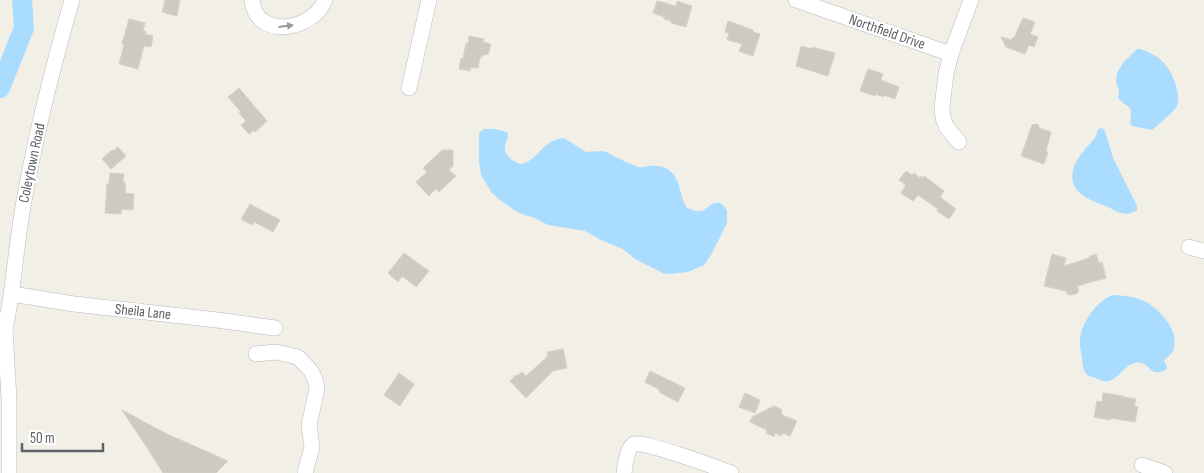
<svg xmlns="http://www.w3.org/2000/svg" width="1204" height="473" font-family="'Sofia Sans Condensed',sans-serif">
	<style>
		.water { fill: #aadcff }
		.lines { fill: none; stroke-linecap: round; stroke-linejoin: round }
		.river { stroke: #aadcff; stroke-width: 20 }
		.building { fill: #cdcac4; stroke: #d7d1c5 }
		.minor-casing { stroke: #b7babf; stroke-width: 16 }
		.minor { stroke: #fff; stroke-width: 15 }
		.oneway { fill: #969a9e }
		.labels { text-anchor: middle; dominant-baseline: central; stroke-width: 4.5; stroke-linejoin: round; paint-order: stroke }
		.street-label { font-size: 15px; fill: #5e6369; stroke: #fff }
	</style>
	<rect width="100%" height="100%" fill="#f2efe7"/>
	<g class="water">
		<path d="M1137 49C1143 49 1146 51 1152 54 1167 61 1175 78 1178 94 1178 98 1179 102 1177 106 1175 111 1158 124 1153 130L1132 126 1130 123C1133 103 1130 111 1118 98L1119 90 1116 82 1117 73 1123 63Z"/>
		<path d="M1100 128 1104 129 1114 160 1137 206V210C1130 216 1120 214 1112 209 1102 204 1089 201 1081 194 1064 180 1075 160 1087 147 1091 142 1097 138 1097 131Z"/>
		<path d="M484 129H494L507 132C509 138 507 139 505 145 503 155 512 161 520 164 533 163 539 150 549 143 553 140 559 139 564 138L586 152 602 151 606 152C616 157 627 163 638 167 643 168 645 166 649 166 659 165 668 167 674 175 681 185 680 198 687 208L696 211H702L714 203H720L724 206 727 211V223L711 255 704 265 688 272 669 274 663 273 635 259 623 249 601 240 585 231 548 225 535 218 519 213 501 201 492 193 481 175 479 161V133Z"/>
		<path d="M1112 295C1120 295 1136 297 1144 301 1159 308 1179 330 1174 348 1173 353 1168 357 1164 360L1167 367 1166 370C1163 371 1158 373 1155 372 1148 371 1147 358 1132 364 1122 368 1115 384 1103 381 1099 380 1100 379 1096 378 1094 377 1091 377 1089 376 1083 373 1083 365 1082 359 1082 354 1080 349 1080 344 1079 325 1095 303 1112 295Z"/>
	</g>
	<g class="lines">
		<path class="river" d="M0 88 24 28 22 0"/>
	</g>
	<g class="building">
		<path d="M165 0H180L177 16 162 12Z"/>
		<path d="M657 1 676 6 677 1 692 6 686 27 671 23V21L664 19V17L653 13Z"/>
		<path d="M1023 18 1035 22 1030 34 1038 37 1034 47 1029 45 1025 54 1006 47 1001 37 1012 40V38H1014Z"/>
		<path d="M129 19 145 23 143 31H146L145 34 153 36 151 47 144 46 138 69 119 64 124 45 122 44Z"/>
		<path d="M728 21 753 30V32L760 34 753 56 739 51 742 44 727 40 729 33 725 32Z"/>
		<path d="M469 36 484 39 483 42 491 44 488 55 485 54 480 58 478 68 471 67 470 71 459 69 461 58 463 59 466 43 468 44Z"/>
		<path d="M801 46 812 49V47L835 53 828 76 796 66Z"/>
		<path d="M868 69 883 74 881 80 899 87 895 99 884 95 883 97 876 94 875 96 860 91Z"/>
		<path d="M239 88 267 121 255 132 254 130 249 134 241 125 246 121 239 113 241 112 228 97Z"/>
		<path d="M1038 124 1039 128 1051 132 1046 151 1048 152 1044 164 1021 156 1032 125Z"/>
		<path d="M118 147 126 156 111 169 102 159 112 150 113 151Z"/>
		<path d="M442 150H453V166L449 170 456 176 439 192 436 189 429 196 416 182 427 172 423 168Z"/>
		<path d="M906 171 912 175 914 173 920 178 921 176 923 178 924 176 944 191 940 197 956 209 949 219 937 211 938 209 918 195 913 201 901 193 906 185 899 180Z"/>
		<path d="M110 173 124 174 123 182H125V186H126L125 193 134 194 133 210 122 209 121 214 105 213 107 184H109Z"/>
		<path d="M250 204 280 220 273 232 254 222 252 225 241 219Z"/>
		<path d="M404 253 429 271 416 287 402 276 398 282 388 273Z"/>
		<path d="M1052 254 1066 258 1064 266 1089 258 1090 256 1096 254 1099 263 1102 262 1106 278 1077 286 1079 291 1076 294 1071 295 1067 294 1066 291 1044 286Z"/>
		<path d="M563 349 567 368 553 371 526 398 510 381 516 375 517 376 522 372 526 376 548 356 547 352Z"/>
		<path d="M650 371 685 388 678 402 659 392 660 390 645 382Z"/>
		<path d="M399 373 414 384 400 406 384 395Z"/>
		<path d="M745 393 760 400 755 413 739 407Z"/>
		<path d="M1103 393 1124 396 1123 397 1136 399 1134 406 1138 407 1135 422 1110 418V420L1094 417 1097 401 1102 402Z"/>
		<path d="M774 406 781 409 782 415 797 421 790 436 783 433 781 436 775 433 774 437 766 433 767 430 750 422 752 417Z"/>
		<path d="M122 410 165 433 228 461 216 473H163L148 449Z"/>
	</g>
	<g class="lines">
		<defs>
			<g id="minor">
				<path d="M252 0C256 41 314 30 325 0"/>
				<path d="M796 0 951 54"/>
				<path d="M409 88 429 0"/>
				<path d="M959 142 947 128 943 118 942 107 946 74 951 54 971 0"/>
				<path d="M1189 247 1204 251"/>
				<path d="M12 294 74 304 217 320 275 328"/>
				<path d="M2 320 5 330 9 399V473"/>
				<path d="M5 330C14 287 16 244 24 201 36 133 53 66 72 0"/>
				<path d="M256 354 276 352 298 357 311 371 315 379 317 389 309 425 312 447 305 473"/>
				<path d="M1142 465 1165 473"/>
				<path d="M624 473C625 466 627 448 634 444 642 440 718 468 731 473"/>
			</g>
		</defs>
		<use href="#minor" class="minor-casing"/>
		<use href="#minor" class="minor"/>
	</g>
	<defs><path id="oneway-solid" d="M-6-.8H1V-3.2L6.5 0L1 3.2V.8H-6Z" transform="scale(1.25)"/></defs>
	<use class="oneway" href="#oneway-solid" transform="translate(286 26) rotate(-7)"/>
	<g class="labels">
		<g class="street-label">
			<text transform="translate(887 32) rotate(19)">Northfield Drive</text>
			<text transform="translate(32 163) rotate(-78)">Coleytown Road</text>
			<text transform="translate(143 312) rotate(6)">Sheila Lane</text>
		</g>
	</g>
	<path d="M22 443v8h81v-8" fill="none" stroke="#5e6369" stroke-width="2.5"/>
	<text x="30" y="443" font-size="15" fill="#5e6369" stroke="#ffffff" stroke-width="4" paint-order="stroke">50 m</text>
</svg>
